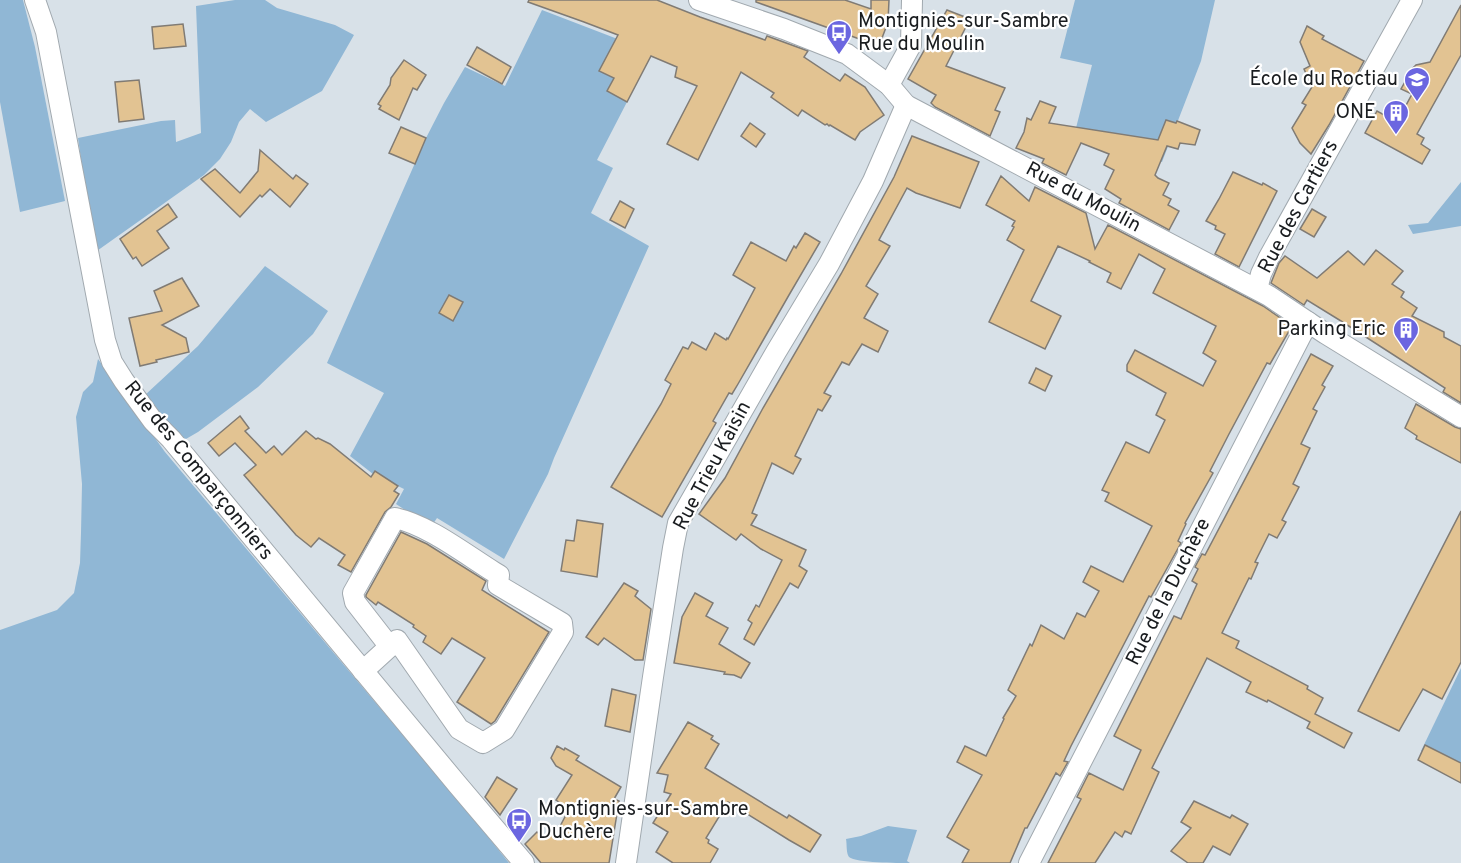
<svg xmlns="http://www.w3.org/2000/svg" width="1461" height="863" font-family="Overpass,sans-serif">
	<style>
		.green { fill: #90b7d5 }
		.building { fill: #e2c392; stroke: #807b74; stroke-width: 1.5 }
		.lines { fill: none; stroke-linecap: round; stroke-linejoin: round }
		.minor-casing { stroke: #a1a9af; stroke-width: 22 }
		.minor { stroke: #fff; stroke-width: 20 }
		.labels { text-anchor: middle; dominant-baseline: central; stroke-width: 4.5; stroke-linejoin: round; paint-order: stroke }
		.poi-label { font-size: 20px; fill: #191c1f; stroke: #fff; text-anchor: end }
		.street-label { font-size: 20px; fill: #191c1f; stroke: #fff }
	</style>
	<rect width="100%" height="100%" fill="#d8e1e8"/>
	<g class="green">
		<path d="M0 0H23L35 47 65 201 20 212 0 102Z"/>
		<path d="M235 0H265L277 8 335 25 354 35 322 91 266 122 250 109 239 122 231 142 220 159 204 175 94 253 78 138 161 121 175 120 176 142 201 133 196 6Z"/>
		<path d="M1075 0H1215L1201 61 1162 162 1093 148 1100 132 1076 128 1092 65 1060 58Z"/>
		<path d="M542 10 628 43 624 58 607 91 627 102 597 160 613 168 591 213 649 246 554 458 548 474 504 559 437 518 431 527 396 504 404 489 373 474 350 456 384 393 327 363 426 138 444 103 465 67 505 86Z"/>
		<path d="M1461 182V226L1413 234 1408 225 1428 223Z"/>
		<path d="M265 266 328 311 313 334 258 387 198 432 179 443 145 395 198 346Z"/>
		<path d="M98 359 165 452 485 833 509 863H0V630L57 610 74 593 80 563 81 533 82 484 76 417 83 392 93 382Z"/>
		<path d="M1461 668V771L1421 751Z"/>
		<path d="M888 826 917 830 907 861 910 863C898 863 856 863 849 857 846 853 847 844 846 839L861 836Z"/>
	</g>
	<g class="building">
		<path d="M529 0H657L700 17 765 40 767 36 808 51 804 57 840 81 845 74 865 87 884 115 860 132 855 140 830 125 829 126 827 124 825 125 802 110 798 116 771 97 774 93 741 72 698 160 667 144 697 86 675 77 677 67 651 56 627 102 607 91 614 78 599 71 618 35 584 22 528 2Z"/>
		<path d="M756 0H845L871 9V0H889L888 22 879 46 756 2Z"/>
		<path d="M1461 5V55L1417 134 1424 138 1421 144 1430 150 1422 164 1365 133 1377 111 1397 122 1412 94 1401 89 1413 68 1416 65 1430 62Z"/>
		<path d="M947 10 970 19 946 66 1005 88 995 110 1000 112 990 136 935 107 931 103 936 95 908 79Z"/>
		<path d="M183 24 186 46 154 49 152 27Z"/>
		<path d="M1307 26 1324 36 1322 39 1364 61 1329 125 1311 154 1300 143 1292 128 1306 105 1302 103 1312 87 1304 69 1310 66 1300 42Z"/>
		<path d="M477 47 511 67 502 84 467 65Z"/>
		<path d="M404 60 426 75 417 90 413 88 399 120 379 109 381 106 378 104 390 85 391 78Z"/>
		<path d="M139 80 144 119 119 122 115 82Z"/>
		<path d="M1040 101 1056 107 1049 123 1158 140 1166 120 1176 123 1177 121 1200 130 1195 145 1180 143 1178 149 1167 146 1155 175 1158 178 1169 183 1163 195 1171 199 1168 205 1179 211 1169 230 1119 203 1121 199 1105 189 1114 170 1104 165 1109 154 1081 143 1066 175 1042 163 1044 159 1016 148 1024 132 1027 118 1031 120Z"/>
		<path d="M750 123 765 134 756 147 741 136Z"/>
		<path d="M401 127 426 138 415 164 389 153Z"/>
		<path d="M912 136 979 162 960 208 916 193 907 188 879 240 890 246 866 286 878 294 864 318 888 331 878 352 862 344 849 365 842 362 824 393 831 396 822 411 818 409 795 456 801 459 793 474 772 463 752 513 757 515 751 525 806 550 799 566 807 571 798 588 790 583 754 645 744 639 752 623 748 620 756 605 759 607 782 560 761 549 741 534 736 540 699 514 725 478 763 408 841 274 894 177Z"/>
		<path d="M260 150 293 179 296 175 308 184 290 207 270 189 262 197 260 195 240 217 201 179 215 169 240 193 258 171Z"/>
		<path d="M1233 172 1262 185 1263 183 1277 191 1239 267 1215 254 1225 234 1215 229 1216 226 1206 221 1219 199Z"/>
		<path d="M1001 176 1029 201 1035 187 1086 213 1095 249 1108 225 1263 306 1292 326 1270 364 1267 363 1229 434 1210 471 1213 473 1185 523 1186 524 1178 541 1181 543 1151 597 1149 596 1071 746 1064 761 1068 762 1060 776 1056 773 1027 828H1025L1010 863H962L969 850 947 837 982 775 957 762 965 746 986 756 1004 719 1003 718 1016 696 1008 690 1030 644 1032 646 1041 625 1064 639 1077 613 1085 617 1099 591 1083 582 1091 566 1123 582 1152 526 1105 501 1109 493 1102 490 1126 442 1149 453 1165 420 1156 415 1166 393 1127 371V365L1135 350 1203 386 1216 361 1203 353 1216 326 1153 293 1165 269 1139 254 1121 289 1107 282 1111 273 1089 262 1090 261 1058 246 1031 301 1061 316 1045 349 989 322 1024 250 1007 240 1014 227 1012 226 1015 221 986 205Z"/>
		<path d="M620 201 634 209 625 228 610 220Z"/>
		<path d="M168 204 177 217 157 231 169 248 142 266 136 257 133 259 120 239Z"/>
		<path d="M1312 209 1326 217 1314 237 1300 229Z"/>
		<path d="M805 233 820 242 789 295 738 384 732 394 729 393 713 421 716 423 662 517 611 487 661 404 671 384 665 380 683 347 688 349 692 342 706 350 715 333 726 340 727 338 728 339 755 288 733 275 751 242 786 261 794 246 796 248Z"/>
		<path d="M1376 250 1403 271 1392 284 1404 292 1401 297 1417 308 1412 316 1444 332V337L1461 346V403L1443 392 1445 388 1341 321 1307 300 1304 305 1271 283 1279 263 1285 256 1317 278 1348 251 1364 265Z"/>
		<path d="M182 278 199 306 162 325 186 338 189 352 156 360 157 362 140 366 129 318 162 311 154 291Z"/>
		<path d="M449 295 463 302 453 321 439 313Z"/>
		<path d="M1311 354 1333 366 1322 385 1325 387 1313 409 1317 411 1301 444 1310 448 1293 484 1299 487 1282 520 1286 522 1277 538 1269 534 1255 562 1258 563 1251 579 1249 578 1222 633 1239 641 1236 648 1308 686 1307 689 1323 698 1315 714 1352 733 1344 748 1307 728 1310 722 1268 700 1267 702 1246 692 1251 682 1207 658 1152 768 1159 772 1131 834 1125 831 1122 837 1115 832 1095 863H1048L1081 799 1077 797 1089 773 1123 790 1141 750 1114 736 1174 616 1181 619 1197 584 1192 581 1198 569 1195 567 1202 554 1205 555Z"/>
		<path d="M1036 368 1052 376 1045 391 1029 383Z"/>
		<path d="M1416 404 1455 427 1461 429V463L1416 439 1417 436 1405 428Z"/>
		<path d="M240 416 249 428 245 431 266 453 274 446 282 455 306 431 316 439 318 438 330 444 371 477 375 471 398 486 394 491 399 494 391 507 385 512 351 572 338 565 345 555 319 538 311 547 296 535 244 475 256 465 235 443 219 456 208 443Z"/>
		<path d="M1461 511V662L1442 699 1423 689 1399 731 1358 711Z"/>
		<path d="M577 520 603 524 597 577 561 571 566 540 574 541Z"/>
		<path d="M401 532 427 544 486 581 482 590 549 632 495 721 491 724 457 702 485 658 452 638 441 654 423 642 426 636 413 627 414 625 378 602 376 605 366 597V595Z"/>
		<path d="M624 583 638 591 635 596 651 609 643 660H635L604 638 598 645 586 637Z"/>
		<path d="M695 593 713 603 706 616 728 628 719 644 750 663 741 678 734 675 724 674 725 672 674 663 682 617Z"/>
		<path d="M612 689 636 695 630 732 605 726Z"/>
		<path d="M688 722 713 736 711 739 719 744 705 768 787 818 789 815 821 835 810 852 789 840 728 802 706 838 709 840 708 843 718 849 710 863H673L656 852 668 832 653 823 671 794 664 792 668 775 657 773Z"/>
		<path d="M1425 745 1461 763V783L1418 760Z"/>
		<path d="M557 746 564 750 565 748 579 756 576 760 621 787 614 799 619 801 609 863H541L525 844 537 832 545 839 550 831 556 834 569 809 556 800 572 775 556 766 551 758Z"/>
		<path d="M497 777 517 789 500 815 485 797Z"/>
		<path d="M1194 801 1230 818 1232 815 1248 824 1230 855 1213 846 1203 863H1188L1171 851 1191 828 1181 822Z"/>
	</g>
	<g class="lines">
		<defs>
			<g id="minor">
				<path d="M35 0 46 32 105 340 112 362 124 381 153 421 171 439 457 784 524 863"/>
				<path d="M699 0 784 29 847 54 889 85 906 105 1269 296 1326 334 1461 417"/>
				<path d="M889 85 911 45 912 0"/>
				<path d="M1257 289 1261 274 1269 257 1412 0"/>
				<path d="M363 671 397 640 459 729 483 743 504 730 563 632 562 623 498 585 499 575 494 572C465 554 428 525 395 518L353 593 355 602 390 647"/>
				<path d="M626 863 653 677 673 548 678 523 776 352 829 264 873 181 906 105"/>
				<path d="M1029 863 1308 322"/>
			</g>
		</defs>
		<use href="#minor" class="minor-casing"/>
		<use href="#minor" class="minor"/>
	</g>
	<defs>
		<symbol id="bus-pin" viewBox="-11 -11 22 30"><path d="M0 17L-7.5 6A9.5 9.5 0 1 1 7.5 6Z" fill="#6b66e0" stroke="#fff"/><path d="M-5-6H5V4H4V6H2V4H-2V6H-4V4H-5ZM-3.5-4V0h7V-4ZM-3.5 1.2v1.5H-2V1.2ZM2 1.2v1.5H3.5V1.2Z" fill="#fff"/></symbol>
		<symbol id="school-pin" viewBox="-11 -11 22 30"><path d="M0 17L-7.5 6A9.5 9.5 0 1 1 7.5 6Z" fill="#6b66e0" stroke="#fff"/><path d="M0-5L7-2L0 1L-7-2ZM-4 1L0 2.5L4 1V4Q0 6-4 4Z" fill="#fff"/></symbol>
		<symbol id="building-pin" viewBox="-11 -11 22 30"><path d="M0 17L-7.5 6A9.5 9.5 0 1 1 7.5 6Z" fill="#6b66e0" stroke="#fff"/><path d="M-4-6H4V6H1V3H-1V6H-4ZM-2.5-4.3h1.7v1.8h-1.7ZM.8-4.3h1.7v1.8H.8ZM-2.5-1h1.7V.8h-1.7ZM.8-1h1.7V.8H.8Z" fill="#fff"/></symbol>
	</defs>
	<g fill-rule="evenodd">
		<use href="#bus-pin" x="824" y="18" width="30" height="40"/>
		<use href="#school-pin" x="1402" y="65" width="30" height="40"/>
		<use href="#building-pin" x="1381" y="98" width="30" height="40"/>
		<use href="#building-pin" x="1391" y="315" width="30" height="40"/>
		<use href="#bus-pin" x="504" y="806" width="30" height="40"/>
	</g>
	<g class="labels">
		<g class="poi-label">
			<text x="858" y="22" text-anchor="start">Montignies-sur-Sambre<tspan x="858" dy="23">Rue du Moulin</tspan></text>
			<text x="1398" y="80">École du Roctiau</text>
			<text x="1376" y="113">ONE</text>
			<text x="1386" y="330">Parking Eric</text>
			<text x="538" y="810" text-anchor="start">Montignies-sur-Sambre<tspan x="538" dy="23">Duchère</tspan></text>
		</g>
		<g class="street-label">
			<text transform="translate(1083 198) rotate(28)">Rue du Moulin</text>
			<text transform="translate(1299 207) rotate(-62)">Rue des Cartiers</text>
			<text transform="translate(713 466) rotate(-62)">Rue Trieu Kaisin</text>
			<text transform="translate(198 471) rotate(51)">Rue des Comparçonniers</text>
			<text transform="translate(1169 592) rotate(-63)">Rue de la Duchère</text>
		</g>
	</g>
</svg>
